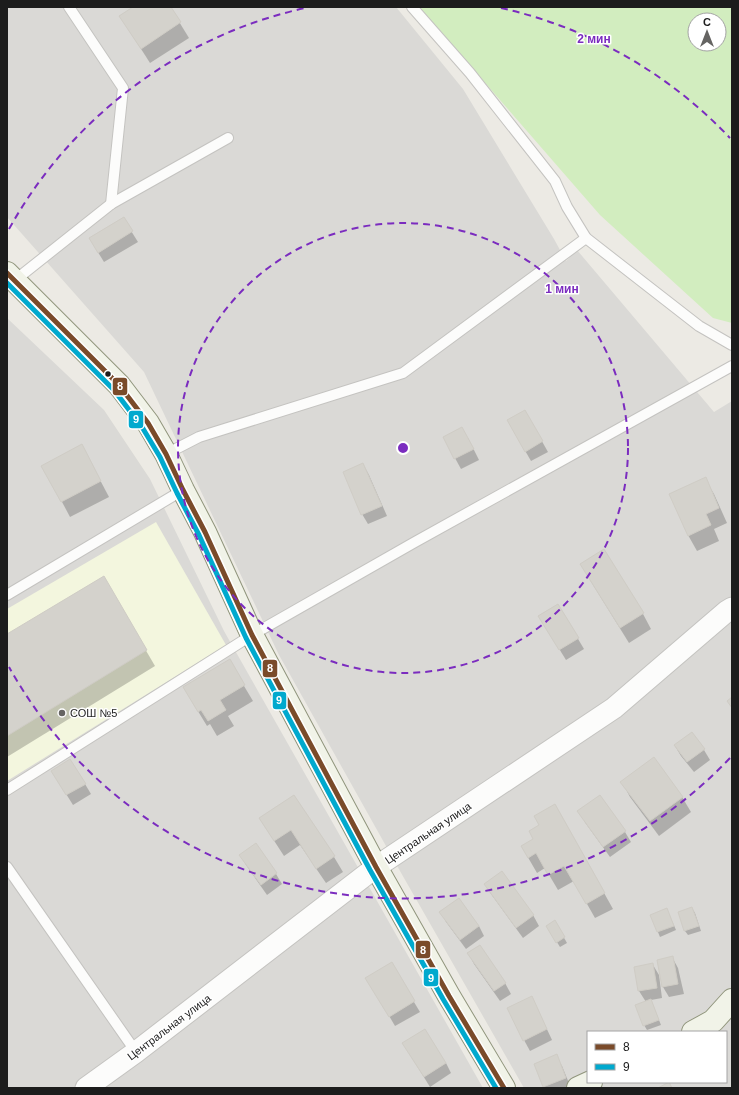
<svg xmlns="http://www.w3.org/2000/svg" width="739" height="1095" font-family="Helvetica,sans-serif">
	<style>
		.residential { fill: #dad9d6; fill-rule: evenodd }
		.education { fill: #f3f6de }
		.grass { fill: #d2edbf; fill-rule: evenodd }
		.shadow { fill: #0003 }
		.building { fill: #d4d2cc; stroke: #cfccc5 }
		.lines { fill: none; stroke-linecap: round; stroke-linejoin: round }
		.lane-casing { stroke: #c4c3c0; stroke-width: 12 }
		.street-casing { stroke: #c4c3c0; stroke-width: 23 }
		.secondary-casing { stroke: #90957c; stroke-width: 24 }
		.lane { stroke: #fcfcfb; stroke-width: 10 }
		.street { stroke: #fcfcfb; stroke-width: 21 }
		.secondary { stroke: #f1f3e8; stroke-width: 22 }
		.bus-1-casing { stroke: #fff; stroke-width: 8 }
		.bus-2-casing { stroke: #fff; stroke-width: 8 }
		.bus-1 { stroke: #7a4b2a; stroke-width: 5 }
		.bus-2 { stroke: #00a9ce; stroke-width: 5 }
		.ring { fill: none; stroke: #7b2cbf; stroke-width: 2; stroke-dasharray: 7 5 }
		.bus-dot { fill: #1c1c1c; stroke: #fff; stroke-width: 1.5 }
		.poi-dot { fill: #656462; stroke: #fff; stroke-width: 1.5 }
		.labels { text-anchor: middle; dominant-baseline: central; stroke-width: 3; stroke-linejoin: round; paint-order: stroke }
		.poi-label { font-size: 11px; fill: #1c1c1c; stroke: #fff; text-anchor: start }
		.street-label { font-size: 11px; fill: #1c1c1c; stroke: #fff }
		.centre { fill: #7b2cbf; stroke: #fff; stroke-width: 2 }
		.ring-label { font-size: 12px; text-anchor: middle; font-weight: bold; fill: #7b2cbf; stroke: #fff; stroke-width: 3; stroke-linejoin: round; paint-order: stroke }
		.line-badge { stroke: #fff; stroke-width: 1.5 }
		.badge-label { font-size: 11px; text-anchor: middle; font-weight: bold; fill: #fff }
	</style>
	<rect width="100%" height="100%" fill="#eceae4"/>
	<g class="residential">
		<path d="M7 7H396L463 89 554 239 566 261 577 250 714 412 732 401V1088H524L400 871 279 655 144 372 7 217ZM588 1032H726V1082H588Z"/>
		<path d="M7 318 104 410 150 479 224 631 483 1088H7Z"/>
	</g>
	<path class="education" d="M156 522 226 645 7 781V609Z"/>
	<path class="grass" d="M419 7H732V323L713 318 600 215ZM695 20H719V44H695Z"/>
	<g class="shadow">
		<path d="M135 7H170L189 38 150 63 120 16Z"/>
		<path d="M123 218 138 242 104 262 96 249Z"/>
		<path d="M525 411 548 452 531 461 508 421Z"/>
		<path d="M444 438H468L479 460 461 469Z"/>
		<path d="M90 461 109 497 70 517 43 466Z"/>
		<path d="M363 464 369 475 387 516 368 524 362 514Z"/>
		<path d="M705 479 714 494 727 523 714 529 719 541 697 551 688 535Z"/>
		<path d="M103 577 155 666 7 757V635Z"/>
		<path d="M590 580 643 614 651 629 629 643Z"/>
		<path d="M558 605 584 649 566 660 539 616Z"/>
		<path d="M229 661 253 701 228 716 234 726 217 736 210 724 207 726 193 703Z"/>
		<path d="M692 733 704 750 710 760 694 772 681 756 675 746Z"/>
		<path d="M58 781 85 784 91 794 73 805Z"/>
		<path d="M622 782 682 797 691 812 659 836 630 797Z"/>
		<path d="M294 796 334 857 343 872 326 883 300 845 284 856 260 819Z"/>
		<path d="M599 796 625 832 631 842 610 857 584 821Z"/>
		<path d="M555 805 613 909 595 918 574 881 558 890 545 868 537 873 522 847 535 840 540 826Z"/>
		<path d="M255 845 276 874 282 884 267 895 246 865 240 855Z"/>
		<path d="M485 884 533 915 539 926 523 938 491 894Z"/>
		<path d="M692 908 695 913 701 931 688 935 685 931 679 912Z"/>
		<path d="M441 912 479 926 484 936 466 949 446 922Z"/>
		<path d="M669 914 676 930 660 937 651 915Z"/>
		<path d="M555 922 567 943 560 947 547 926Z"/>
		<path d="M479 946 505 983 511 994 500 1001 474 964 468 953Z"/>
		<path d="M672 957 678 968 684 994 669 997 663 987Z"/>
		<path d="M391 964 420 1012 395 1026 367 978Z"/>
		<path d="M653 965 659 975 662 998 651 1000 661 1025 647 1030 644 1025 646 1002 639 991Z"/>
		<path d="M537 1008 552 1040 530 1051 524 1040Z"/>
		<path d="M409 1053 446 1063 451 1073 430 1087Z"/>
		<path d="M556 1056 562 1066 571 1088H545L544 1087 535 1064Z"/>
	</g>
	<g class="building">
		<path d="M133 7H171L181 22 141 49 119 16Z"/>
		<path d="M124 217 133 231 98 253 89 238Z"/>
		<path d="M525 410 543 441 525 452 507 420Z"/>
		<path d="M462 427 474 449 454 459 443 437Z"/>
		<path d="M82 444 101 481 61 502 41 466Z"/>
		<path d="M363 463 382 506 361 515 343 472Z"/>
		<path d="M706 477 719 508 706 514 711 525 688 536 669 494Z"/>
		<path d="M604 549 644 613 620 628 580 564Z"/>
		<path d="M104 576 147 650 7 736V634Z"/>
		<path d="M558 604 579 638 559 650 538 616Z"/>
		<path d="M230 659 245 685 220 700 226 710 208 721 201 710 198 712 183 687Z"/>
		<path d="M732 697V708L727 701Z"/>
		<path d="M692 732 705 749 687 762 674 745Z"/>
		<path d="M654 757 683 797 650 821 620 782Z"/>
		<path d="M70 759 86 784 66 795 51 771Z"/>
		<path d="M294 795 335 856 316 869 291 830 274 841 259 818Z"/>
		<path d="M600 795 626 831 603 847 577 811Z"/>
		<path d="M555 804 605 893 586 904 564 866 548 875 536 853 528 858 521 846 533 839 529 831 539 825 534 816Z"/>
		<path d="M256 843 277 873 261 885 239 855Z"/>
		<path d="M502 871 534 915 516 928 484 884Z"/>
		<path d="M459 898 479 926 460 940 439 912Z"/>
		<path d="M692 907 699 926 684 931 678 912Z"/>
		<path d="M667 908 674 926 657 932 650 915Z"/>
		<path d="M555 920 565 937 556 943 546 926Z"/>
		<path d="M480 945 506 983 494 991 467 953Z"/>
		<path d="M673 956 678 984 662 987 657 960Z"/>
		<path d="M392 962 415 1001 389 1017 365 978Z"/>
		<path d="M653 963 657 988 638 991 634 967Z"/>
		<path d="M532 996 547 1029 523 1041 507 1008Z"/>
		<path d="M651 999 659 1020 643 1026 635 1005Z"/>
		<path d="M425 1029 446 1063 424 1077 402 1043Z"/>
		<path d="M557 1054 566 1078 543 1087 534 1064Z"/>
		<path d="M669 1082 672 1088H658Z"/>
	</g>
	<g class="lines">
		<defs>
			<g id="lane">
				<path d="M69 7 123 88 111 204"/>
				<path d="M412 7 470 73 555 181 567 207 586 238 699 326 732 345"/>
				<path d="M14 281 111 204 228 138"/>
				<path d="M166 454 199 437 403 373 586 238"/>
				<path d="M7 595 183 490"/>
				<path d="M7 790 252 635 415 542 732 366"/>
				<path d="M7 867 136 1052"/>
			</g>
			<path id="street" d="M86 1088 136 1052 376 867 614 708 727 611 732 608"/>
			<g id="secondary">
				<path d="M7 273 119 385 148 423 166 454 183 490 205 532 252 635 376 867 449 996 504 1088"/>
				<path d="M693 1032 713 1021 732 1000"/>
				<path d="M578 1088 591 1082"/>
			</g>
		</defs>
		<use href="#lane" class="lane-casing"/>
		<use href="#street" class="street-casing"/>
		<use href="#secondary" class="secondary-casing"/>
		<use href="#lane" class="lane"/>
		<use href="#street" class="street"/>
		<use href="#secondary" class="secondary"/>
		<defs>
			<path id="bus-1" d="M7 273 119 385 148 423 166 454 183 490 205 532 252 635 376 867 449 996 504 1088"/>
			<path id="bus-2" d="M7 283 114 390 142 427 160 457 177 493 199 535 246 638 370 870 443 999 496 1088"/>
		</defs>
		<use href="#bus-1" class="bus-1-casing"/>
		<use href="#bus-2" class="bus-2-casing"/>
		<use href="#bus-1" class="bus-1"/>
		<use href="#bus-2" class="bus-2"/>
	</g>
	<g class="ring">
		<circle cx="403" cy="448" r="225"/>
		<path d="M730 758A451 451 0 0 1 9 667M9 229A451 451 0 0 1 305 8M501 8A451 451 0 0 1 730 138"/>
	</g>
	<circle class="bus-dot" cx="108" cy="374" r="3.5"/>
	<circle class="poi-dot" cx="62" cy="713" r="4"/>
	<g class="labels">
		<g class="poi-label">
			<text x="70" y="713">СОШ №5</text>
		</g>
		<g class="street-label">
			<text transform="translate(428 833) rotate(-34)">Центральная улица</text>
			<text transform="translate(169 1027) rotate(-37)">Центральная улица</text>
		</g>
	</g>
	<circle cx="403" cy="448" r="6" class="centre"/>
	<g class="ring-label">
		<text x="594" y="43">2 мин</text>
		<text x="562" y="293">1 мин</text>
	</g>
	<g class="line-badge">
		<rect x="112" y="377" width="16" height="19" rx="4" fill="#7a4b2a"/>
		<rect x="128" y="410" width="16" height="19" rx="4" fill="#00a9ce"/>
		<rect x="262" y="659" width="16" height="19" rx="4" fill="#7a4b2a"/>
		<rect x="272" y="691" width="15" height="19" rx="4" fill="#00a9ce"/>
		<rect x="415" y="940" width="16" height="19" rx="4" fill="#7a4b2a"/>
		<rect x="423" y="968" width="16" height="19" rx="4" fill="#00a9ce"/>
	</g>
	<g class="badge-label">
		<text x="120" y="390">8</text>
		<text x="136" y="423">9</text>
		<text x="270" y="672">8</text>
		<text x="279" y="704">9</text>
		<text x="423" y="954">8</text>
		<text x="431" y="982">9</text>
	</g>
	<rect width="739" height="1095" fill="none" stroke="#1c1c1c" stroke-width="16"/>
	<rect x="587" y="1031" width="140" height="52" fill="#ffffff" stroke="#a4a4a4"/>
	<rect x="595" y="1044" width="20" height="6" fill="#7a4b2a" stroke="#a4a4a4"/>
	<text x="623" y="1051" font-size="12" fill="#1c1c1c">8</text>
	<rect x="595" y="1064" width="20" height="6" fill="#00a9ce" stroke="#a4a4a4"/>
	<text x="623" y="1071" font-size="12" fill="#1c1c1c">9</text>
	<g transform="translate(707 32)"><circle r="19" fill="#ffffff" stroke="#a4a4a4"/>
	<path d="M0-3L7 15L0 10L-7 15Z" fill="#656462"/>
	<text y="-6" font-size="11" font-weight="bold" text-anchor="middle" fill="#1c1c1c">С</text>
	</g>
</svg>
